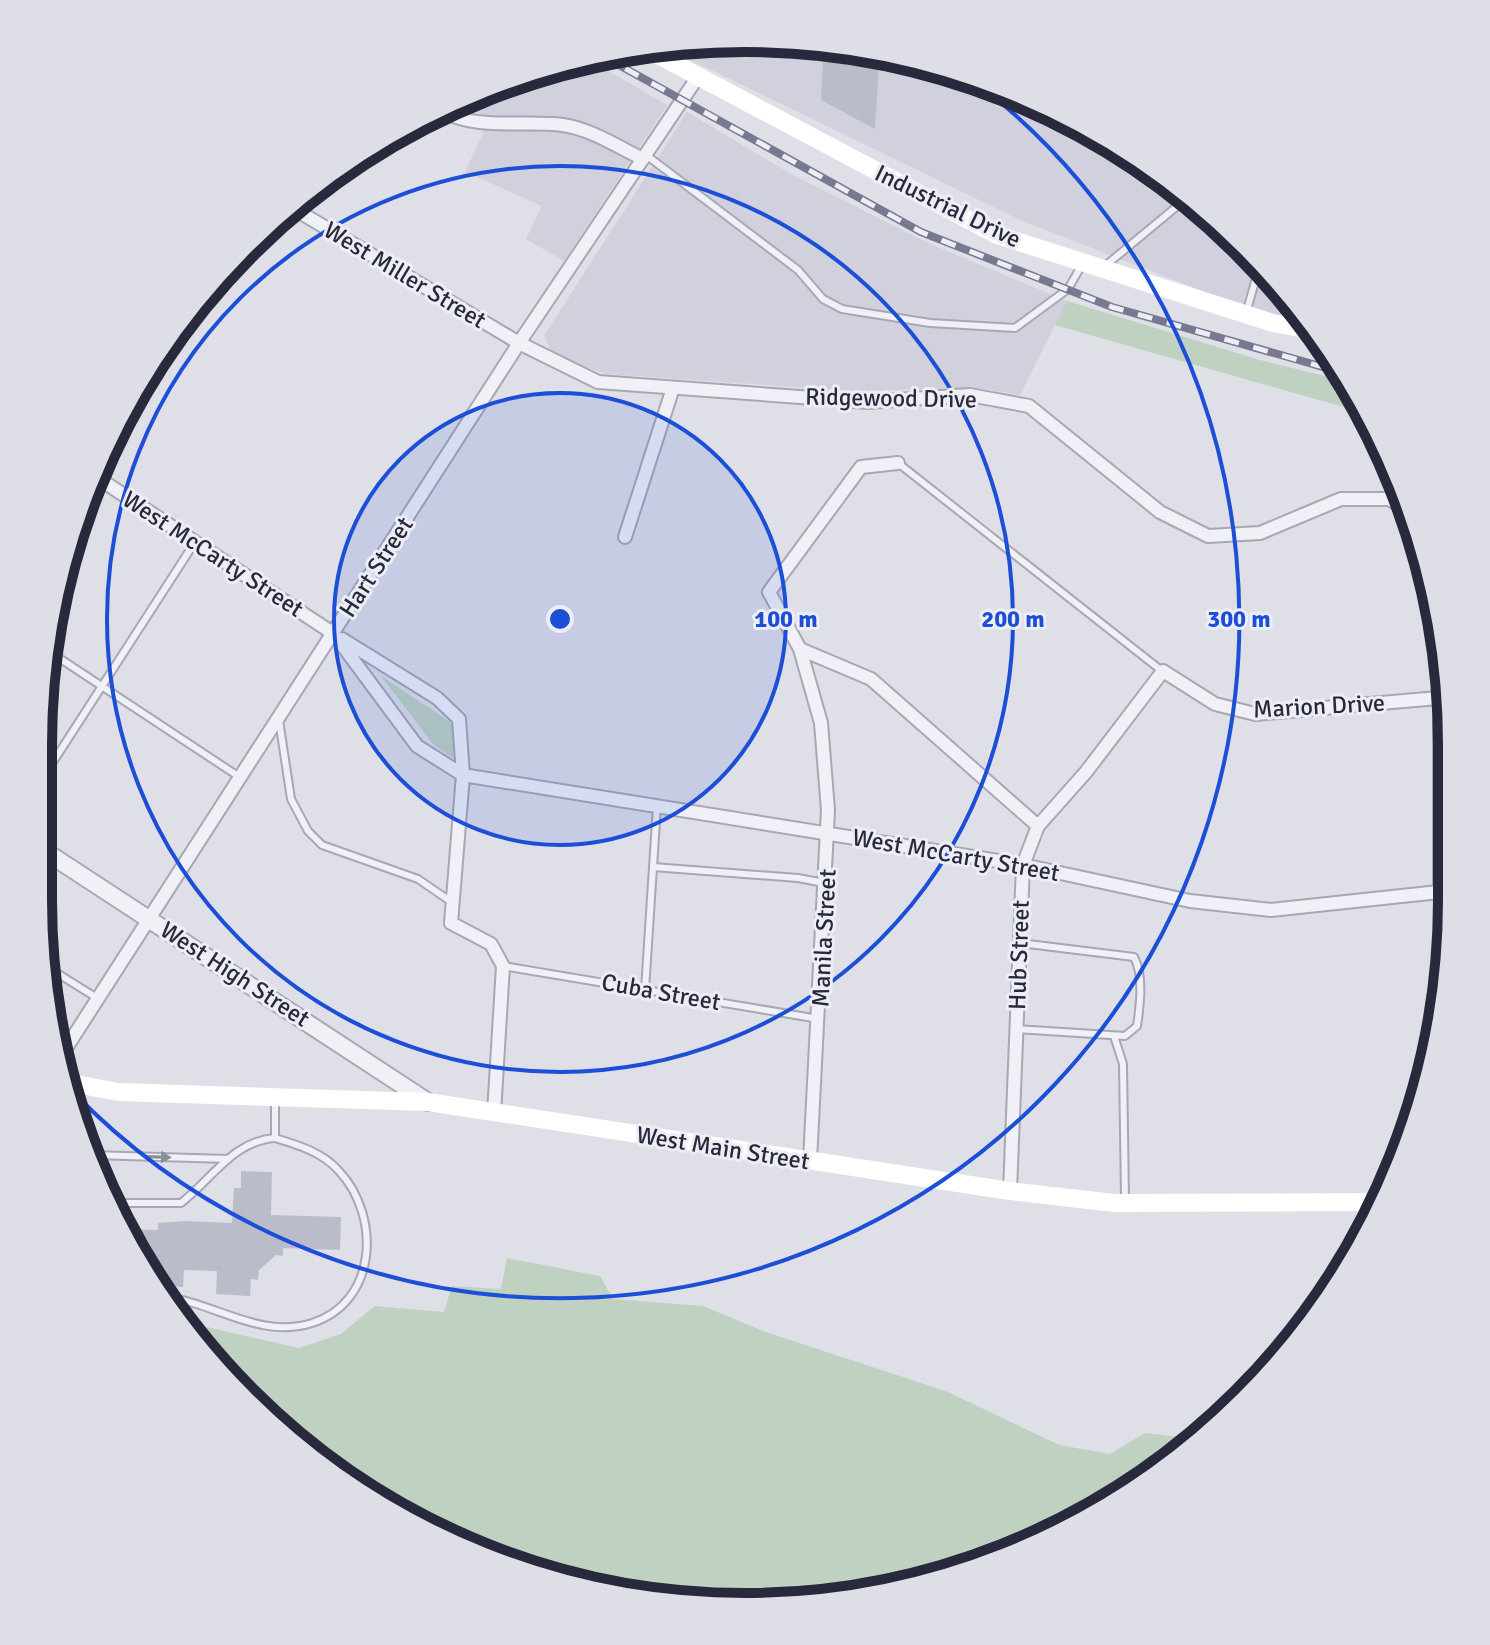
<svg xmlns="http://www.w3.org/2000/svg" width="1490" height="1645" font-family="Signika,sans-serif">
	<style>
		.built { fill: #d0d1dc }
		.green { fill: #bfd1c1 }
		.building { fill: #bbbcca }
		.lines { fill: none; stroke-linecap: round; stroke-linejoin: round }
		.service-casing { stroke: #a7a8b4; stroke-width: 10 }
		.minor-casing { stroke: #a7a8b4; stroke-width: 16 }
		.tertiary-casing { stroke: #a7a8b4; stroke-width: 20 }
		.service { stroke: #f0f1f6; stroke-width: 6 }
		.minor { stroke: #f0f1f6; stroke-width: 12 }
		.tertiary { stroke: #f0f1f6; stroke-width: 16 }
		.secondary { stroke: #fff; stroke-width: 18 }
		.rail-casing { stroke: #787990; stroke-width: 8 }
		.rail { stroke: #edeef5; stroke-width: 5; stroke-dasharray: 15; stroke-linecap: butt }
		.oneway { fill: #8c8d9a }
		.ring { fill: none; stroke: #1d4ed8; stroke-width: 4 }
		.labels { text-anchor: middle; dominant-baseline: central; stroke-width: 6; stroke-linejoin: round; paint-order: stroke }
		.street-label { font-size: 24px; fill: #28293d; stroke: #edeef5 }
		.rim { fill: none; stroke: #28293d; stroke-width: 10 }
		.centre { fill: #1d4ed8; stroke: #edeef5; stroke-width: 4 }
		.ring-label { font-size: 24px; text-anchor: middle; font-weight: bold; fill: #1d4ed8; stroke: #edeef5; stroke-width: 6; stroke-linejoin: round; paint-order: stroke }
	</style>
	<rect width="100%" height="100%" fill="#dedfe7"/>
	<g class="built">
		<path d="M745 38 882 52 1015 92 1137 157 1245 245 1308 322 1246 308 1020 220 662 46Z"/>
		<path d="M586 58 667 105 564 261 526 239 542 206 465 172 482 136 486 115 450 105 474 92Z"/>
		<path d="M687 112 791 174 928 243 1067 301 1020 395 979 388 853 391 607 374 578 365 550 350 544 336Z"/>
	</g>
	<g class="green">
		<path d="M1067 301 1260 360 1349 382 1353 390 1347 408 1055 325Z"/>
		<path d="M381 676 449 721 454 729 453 758 433 744Z"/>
		<path d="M507 1258 600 1276 613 1299 703 1306 763 1331 948 1392 1059 1445 1110 1454 1145 1433 1199 1439 1175 1461 1057 1534 883 1593 745 1607 607 1593 433 1534 314 1461 197 1343 207 1327 299 1348 341 1334 375 1306 444 1312 452 1286 501 1289Z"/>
	</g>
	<g class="building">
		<path d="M824 46 880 51 875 129 821 100Z"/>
		<path d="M241 1171 272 1172 271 1215 341 1217 340 1250 283 1248V1256L276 1255 259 1270 258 1280 251 1279 250 1296 216 1294 217 1271 184 1270 183 1287 156 1285 147 1271 148 1259 139 1258 121 1229 158 1230V1223L185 1221 232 1223 234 1188H241Z"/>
	</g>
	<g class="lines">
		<defs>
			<g id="service">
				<path d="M646 155 798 270 823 299 842 309 930 323 1015 328 1068 289 1083 263"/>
				<path d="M1105 266 1187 198"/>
				<path d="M1247 310 1260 264"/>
				<path d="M898 463 1162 671"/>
				<path d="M50 652 241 778"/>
				<path d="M279 720 291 799 308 831 322 845 418 879 453 903"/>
				<path d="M44 776 195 542"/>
				<path d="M653 867 798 878 824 883"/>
				<path d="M44 965 97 998"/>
				<path d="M503 966 819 1019"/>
				<path d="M645 990 657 806"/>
				<path d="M1016 1029 1125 1036 1137 1026C1140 1006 1144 975 1134 957L1020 943"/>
				<path d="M1114 1036 1123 1064 1125 1199"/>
				<path d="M91 1155 228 1159"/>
				<path d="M108 1203H181C213 1178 233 1141 275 1138V1101"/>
				<path d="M163 1297C213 1301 259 1340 312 1323 378 1302 381 1216 339 1171 322 1152 298 1145 275 1138"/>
			</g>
			<g id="minor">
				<path d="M441 110C475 131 525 120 563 125 591 129 618 147 643 159"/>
				<path d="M291 207 519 343 598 382 868 402 970 395 1029 406 1160 512 1208 536 1260 533 1341 499H1389L1410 512"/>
				<path d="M92 474 334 634 417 746 463 775 1023 865 1190 901 1271 910 1448 891"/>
				<path d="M625 537 673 388"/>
				<path d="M342 639 437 698 459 719 463 775 451 923 491 944 503 966 494 1113"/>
				<path d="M800 649 871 679 1038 826"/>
				<path d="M1440 892V627"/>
				<path d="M59 1059 519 343 697 78"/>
				<path d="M810 1161 828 810 821 723 800 649 769 592 861 467 898 463"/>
				<path d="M1010 1191 1023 865 1038 826 1086 772 1163 671 1215 704 1255 714 1438 698"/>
			</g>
			<path id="tertiary" d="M40 848 428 1102"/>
		</defs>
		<use href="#service" class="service-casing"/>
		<use href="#minor" class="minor-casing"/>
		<use href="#tertiary" class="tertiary-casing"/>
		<use href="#service" class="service"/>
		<use href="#minor" class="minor"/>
		<use href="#tertiary" class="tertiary"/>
		<g class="secondary">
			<path d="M645 48 997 235 1273 323 1316 331"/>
			<path d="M66 1082 118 1092 428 1102 1010 1191 1114 1203 1381 1202"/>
		</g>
		<defs>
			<path id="rail" d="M599 54 921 232 1112 307 1344 373"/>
		</defs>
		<use href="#rail" class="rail-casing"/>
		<use href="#rail" class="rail"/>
	</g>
	<defs><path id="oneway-solid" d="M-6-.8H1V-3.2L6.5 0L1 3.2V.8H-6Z" transform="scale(2)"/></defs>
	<use class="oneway" href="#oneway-solid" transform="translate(159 1157) rotate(2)"/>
	<circle cx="560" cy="619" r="226" fill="#1d4ed8" fill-opacity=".12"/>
	<g class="ring">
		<circle cx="560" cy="619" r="226"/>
		<circle cx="560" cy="619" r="453"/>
		<path d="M973 80A679 679 0 1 1 72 1091"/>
	</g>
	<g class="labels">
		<g class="street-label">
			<text transform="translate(948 206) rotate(26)">Industrial Drive</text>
			<text transform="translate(405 275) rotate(31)">West Miller Street</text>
			<text transform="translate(891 398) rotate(1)">Ridgewood Drive</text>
			<text transform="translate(213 554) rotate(33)">West McCarty Street</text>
			<text transform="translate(376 567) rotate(-57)">Hart Street</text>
			<text transform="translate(1319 706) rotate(-3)">Marion Drive</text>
			<text transform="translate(956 855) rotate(10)">West McCarty Street</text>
			<text transform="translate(824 938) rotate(-87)">Manila Street</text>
			<text transform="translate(1019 955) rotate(-88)">Hub Street</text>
			<text transform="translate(235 974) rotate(33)">West High Street</text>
			<text transform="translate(661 992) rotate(10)">Cuba Street</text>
			<text transform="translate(723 1148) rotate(9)">West Main Street</text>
		</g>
	</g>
	<path d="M0 0H1490V1645H0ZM745 52H745A693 693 0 0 1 1438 745V900A693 693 0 0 1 745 1593H745A693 693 0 0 1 52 900V745A693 693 0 0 1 745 52Z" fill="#dddee6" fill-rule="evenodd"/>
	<path class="rim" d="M745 52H745A693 693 0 0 1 1438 745V900A693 693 0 0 1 745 1593H745A693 693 0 0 1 52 900V745A693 693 0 0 1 745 52Z"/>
	<circle cx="560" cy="619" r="12" class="centre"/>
	<g class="ring-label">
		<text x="786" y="627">100 m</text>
		<text x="1013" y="627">200 m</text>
		<text x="1239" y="627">300 m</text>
	</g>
</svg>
